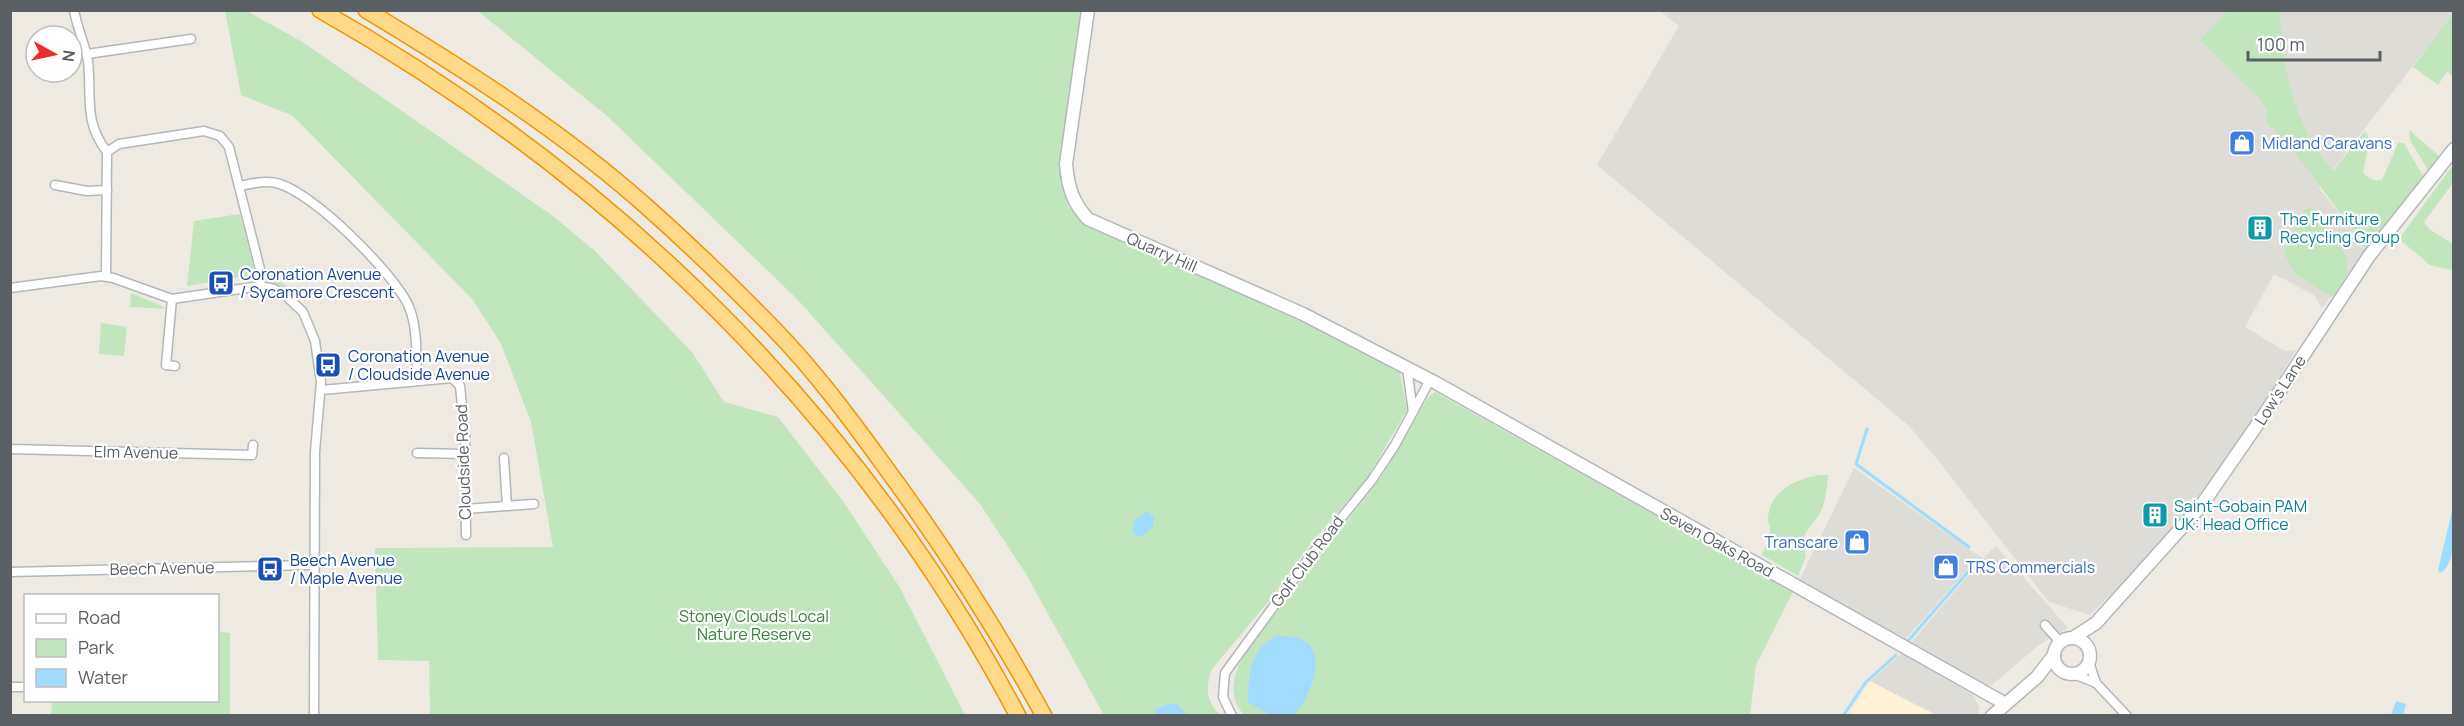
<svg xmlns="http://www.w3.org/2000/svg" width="2464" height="726" font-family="Manrope,sans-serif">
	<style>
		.commercial { fill: #fef2d7 }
		.industrial { fill: #dedcd7 }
		.green { fill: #c1e6be }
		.water { fill: #a1dcff }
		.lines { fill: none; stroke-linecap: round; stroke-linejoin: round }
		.stream { stroke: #a1dcff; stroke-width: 3 }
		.street-casing { stroke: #b3b6ba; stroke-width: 11 }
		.secondary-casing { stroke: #b4b8bd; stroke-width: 15 }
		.highway-casing { stroke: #f09500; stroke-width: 18 }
		.street { stroke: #fff; stroke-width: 8 }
		.secondary { stroke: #fff; stroke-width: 12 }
		.highway { stroke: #fed988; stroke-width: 15 }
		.labels { text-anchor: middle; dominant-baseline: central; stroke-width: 4.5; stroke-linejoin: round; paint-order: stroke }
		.shop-label { font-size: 16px; fill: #366cbe; stroke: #fff; text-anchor: start }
		.culture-label { font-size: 16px; fill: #0d838f; stroke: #fff; text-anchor: start }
		.street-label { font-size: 16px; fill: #5a5f63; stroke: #fff }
		.transit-label { font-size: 16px; fill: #164399; stroke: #fff; text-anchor: start }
		.park-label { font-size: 16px; fill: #348232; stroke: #fff }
	</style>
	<rect width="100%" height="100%" fill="#eeeae2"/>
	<path class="commercial" d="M1870 681 1913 704 1937 715 1848 716Z"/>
	<g class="industrial">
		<path d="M1660 11H2453V76L2422 54 2319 188 2367 249 2322 308 2314 295 2274 274 2245 327 2285 351 2296 350 2252 422 2197 502 2123 583 2090 615 2049 602 1933 454 1908 425 1597 165 1679 26Z"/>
		<path d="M1854 468 1979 556 1905 640 1799 581Z"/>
		<path d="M1996 546 2068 628 2039 645 1992 685 1984 686 1910 644 1982 559Z"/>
		<path d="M1902 653 1973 695 1980 708 1977 715H1937L1870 681Z"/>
	</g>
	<g class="green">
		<path d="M225 11H247L304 43 553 216 594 250 692 352 724 402 778 417 843 501 900 588 965 715H430L429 661 378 660 375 548 553 547 531 422 501 344 473 300 293 116 241 95Z"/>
		<path d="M478 11H1081L1060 169C1062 193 1067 213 1088 226L1298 320 1400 373 1407 410 1376 463 1364 482 1311 543 1269 601 1212 669C1205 688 1206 700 1220 715H1104L1026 574 980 504 798 300 607 116Z"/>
		<path d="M2228 11H2280C2282 69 2294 126 2333 171L2364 132 2367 133 2369 144 2363 172C2368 179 2373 181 2382 180L2398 143H2404L2423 176 2367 249 2289 145 2266 122 2267 109 2260 99 2200 40Z"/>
		<path d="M2453 14V76L2447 71 2438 85 2413 67Z"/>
		<path d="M2409 130 2439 156 2428 170 2410 140Z"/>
		<path d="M2453 165V183L2424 222 2429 229 2453 244V270H2451L2430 265 2399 239Z"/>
		<path d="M2309 208 2315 209 2320 215C2340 245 2363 264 2332 297L2294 273 2284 253 2302 213Z"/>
		<path d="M240 214 254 268 247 276 187 286 194 221Z"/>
		<path d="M273 273 292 292 291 294 267 281 265 279Z"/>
		<path d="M131 293 162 306 165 309 130 307Z"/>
		<path d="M101 323 127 327 124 356 99 354Z"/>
		<path d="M1435 392 1793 592 1756 665 1750 715 1243 714C1225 691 1235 671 1248 649L1382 476 1428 397Z"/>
		<path d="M2242 433 2243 434 2207 487H2205Z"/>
		<path d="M1820 475H1828C1827 487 1826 498 1822 509 1813 529 1797 531 1806 556L1798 576 1762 555C1765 547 1771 534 1770 527 1769 521 1767 523 1768 517 1770 491 1797 478 1820 475Z"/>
		<path d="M218 632 230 633V715H51L52 701 218 700Z"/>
	</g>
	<g class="water">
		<path d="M2453 507C2454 523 2457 566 2440 573L2438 570Z"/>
		<path d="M1147 511 1154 518 1153 527 1141 537 1136 536 1133 532 1134 520Z"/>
		<path d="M1277 636 1296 637 1310 644C1312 650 1316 657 1316 663 1315 680 1306 704 1293 715H1270L1248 702C1249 675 1249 649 1277 636Z"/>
		<path d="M2396 701 2406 704 2403 715H2391Z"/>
		<path d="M1169 704H1177L1188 715H1153L1156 709Z"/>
	</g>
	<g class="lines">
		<g class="stream">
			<path d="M1867 429 1856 464 1969 547"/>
			<path d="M1908 641 1980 558"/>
			<path d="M1843 716 1866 682 1896 655"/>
		</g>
		<defs>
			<g id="street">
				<path d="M74 10C77 28 85 44 88 61 92 96 83 121 107 152"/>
				<path d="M87 54 191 39"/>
				<path d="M55 185 87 191 107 190"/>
				<path d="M239 186C251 184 264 180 276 183 311 190 396 275 409 307 418 328 416 358 417 380"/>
				<path d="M106 276 107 152 119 144 204 131 220 136 229 147 260 269V286"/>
				<path d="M10 288 101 276 113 278 172 299 260 286 274 289 285 295 303 312 315 341 321 382 315 452 314 716"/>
				<path d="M172 299 166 365 175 366"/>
				<path d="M1407 368 1413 412"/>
				<path d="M322 390 452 378 460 386 465 435 466 535"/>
				<path d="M10 449 252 455 253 445"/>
				<path d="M417 453 465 454"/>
				<path d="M504 458 507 506"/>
				<path d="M465 509 534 504"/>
				<path d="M10 572 313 565"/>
				<path d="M2045 625 2060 642"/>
				<path d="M2089 662 2096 683"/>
				<path d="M2073 674 2096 683 2127 716"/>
				<path d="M10 687H26"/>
				<path d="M1232 716 1223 697 1225 673 1309 558 1372 480 1395 445 1430 380"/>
			</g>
			<g id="secondary">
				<path d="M1088 10 1066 164C1068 186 1072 202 1088 219L1303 314 1436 383 2004 703"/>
				<path d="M2073 638 2096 623 2201 506 2266 412 2369 256 2454 149"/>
				<circle cx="2072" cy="656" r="18"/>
				<path d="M1992 716 2037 677 2054 655"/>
			</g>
			<g id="highway">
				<path d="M320 10C615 177 859 416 1018 716"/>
				<path d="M366 10C464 69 562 131 647 207 691 246 733 287 773 328 814 370 849 417 883 464 942 544 996 628 1044 716"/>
			</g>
		</defs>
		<use href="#street" class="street-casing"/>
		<use href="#secondary" class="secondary-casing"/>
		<use href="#highway" class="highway-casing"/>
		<use href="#street" class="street"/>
		<use href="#secondary" class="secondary"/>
		<use href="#highway" class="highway"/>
	</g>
	<defs>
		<symbol id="shop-square" viewBox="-11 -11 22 22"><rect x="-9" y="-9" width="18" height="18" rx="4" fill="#3f7fe0" stroke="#fff"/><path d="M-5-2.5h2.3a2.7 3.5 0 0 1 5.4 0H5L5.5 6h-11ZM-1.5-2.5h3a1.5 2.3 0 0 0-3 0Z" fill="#fff"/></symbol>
		<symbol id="building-square" viewBox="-11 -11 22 22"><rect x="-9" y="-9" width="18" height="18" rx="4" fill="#0f9aa8" stroke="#fff"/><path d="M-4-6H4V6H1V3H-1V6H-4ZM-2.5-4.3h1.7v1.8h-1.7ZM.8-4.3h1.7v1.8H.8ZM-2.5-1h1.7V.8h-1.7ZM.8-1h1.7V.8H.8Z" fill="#fff"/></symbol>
		<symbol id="bus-square" viewBox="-11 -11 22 22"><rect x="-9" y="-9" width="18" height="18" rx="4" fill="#1a4fb4" stroke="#fff"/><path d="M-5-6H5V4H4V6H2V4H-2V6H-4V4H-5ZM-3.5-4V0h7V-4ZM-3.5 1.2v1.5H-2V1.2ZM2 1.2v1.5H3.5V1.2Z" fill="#fff"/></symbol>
	</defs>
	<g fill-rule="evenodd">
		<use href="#shop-square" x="2227" y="128" width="30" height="30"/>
		<use href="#building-square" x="2245" y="213" width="30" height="30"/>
		<use href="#bus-square" x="206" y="268" width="30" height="30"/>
		<use href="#bus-square" x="313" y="350" width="30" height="30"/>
		<use href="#building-square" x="2140" y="500" width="30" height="30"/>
		<use href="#shop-square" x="1842" y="527" width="30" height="30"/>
		<use href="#shop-square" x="1931" y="552" width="30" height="30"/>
		<use href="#bus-square" x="255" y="554" width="30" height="30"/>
	</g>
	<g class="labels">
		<g class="shop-label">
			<text x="2262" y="143">Midland Caravans</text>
			<text x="1838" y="542" text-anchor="end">Transcare</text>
			<text x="1966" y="567">TRS Commercials</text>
		</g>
		<g class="culture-label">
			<text x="2280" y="219">The Furniture<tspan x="2280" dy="18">Recycling Group</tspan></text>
			<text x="2174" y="506">Saint-Gobain PAM<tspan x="2174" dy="18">UK: Head Office</tspan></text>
		</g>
		<g class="street-label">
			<text transform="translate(1162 252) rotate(24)">Quarry Hill</text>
			<text transform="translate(2280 390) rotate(-57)">Low's Lane</text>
			<text transform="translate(136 452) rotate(1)">Elm Avenue</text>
			<text transform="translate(463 462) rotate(-92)">Cloudside Road</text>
			<text transform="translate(1717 542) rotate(29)">Seven Oaks Road</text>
			<text transform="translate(1307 561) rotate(-53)">Golf Club Road</text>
			<text transform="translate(162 568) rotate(-1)">Beech Avenue</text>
		</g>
		<g class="transit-label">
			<text x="240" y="274">Coronation Avenue<tspan x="240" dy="18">/ Sycamore Crescent</tspan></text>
			<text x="348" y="356">Coronation Avenue<tspan x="348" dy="18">/ Cloudside Avenue</tspan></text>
			<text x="290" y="560">Beech Avenue<tspan x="290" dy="18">/ Maple Avenue</tspan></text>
		</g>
		<g class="park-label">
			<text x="754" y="616">Stoney Clouds Local<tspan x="754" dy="18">Nature Reserve</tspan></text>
		</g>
	</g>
	<rect width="2464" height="726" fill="none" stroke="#5a5f63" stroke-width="24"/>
	<rect x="24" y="594" width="195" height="108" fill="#ffffff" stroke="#bdbfc1" stroke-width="1.5"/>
	<rect x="36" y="614" width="30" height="9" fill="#ffffff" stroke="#bdbfc1" stroke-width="1.5"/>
	<text x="78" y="624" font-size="18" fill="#5a5f63">Road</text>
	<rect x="36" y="639" width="30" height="18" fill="#c1e6be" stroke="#bdbfc1" stroke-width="1.5"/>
	<text x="78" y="654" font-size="18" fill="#5a5f63">Park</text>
	<rect x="36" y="669" width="30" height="18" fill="#a1dcff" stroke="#bdbfc1" stroke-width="1.5"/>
	<text x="78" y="684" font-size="18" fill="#5a5f63">Water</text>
	<g transform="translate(54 54) rotate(98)"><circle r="28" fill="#ffffff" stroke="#bdbfc1" stroke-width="1.5"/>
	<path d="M0-4.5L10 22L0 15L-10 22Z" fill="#ec2c2a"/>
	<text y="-9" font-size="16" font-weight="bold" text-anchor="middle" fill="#5a5f63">N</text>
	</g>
	<path d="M2248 51v9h132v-9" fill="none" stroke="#5a5f63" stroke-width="3"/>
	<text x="2257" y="51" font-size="18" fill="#5a5f63" stroke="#ffffff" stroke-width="4.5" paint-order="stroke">100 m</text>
</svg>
